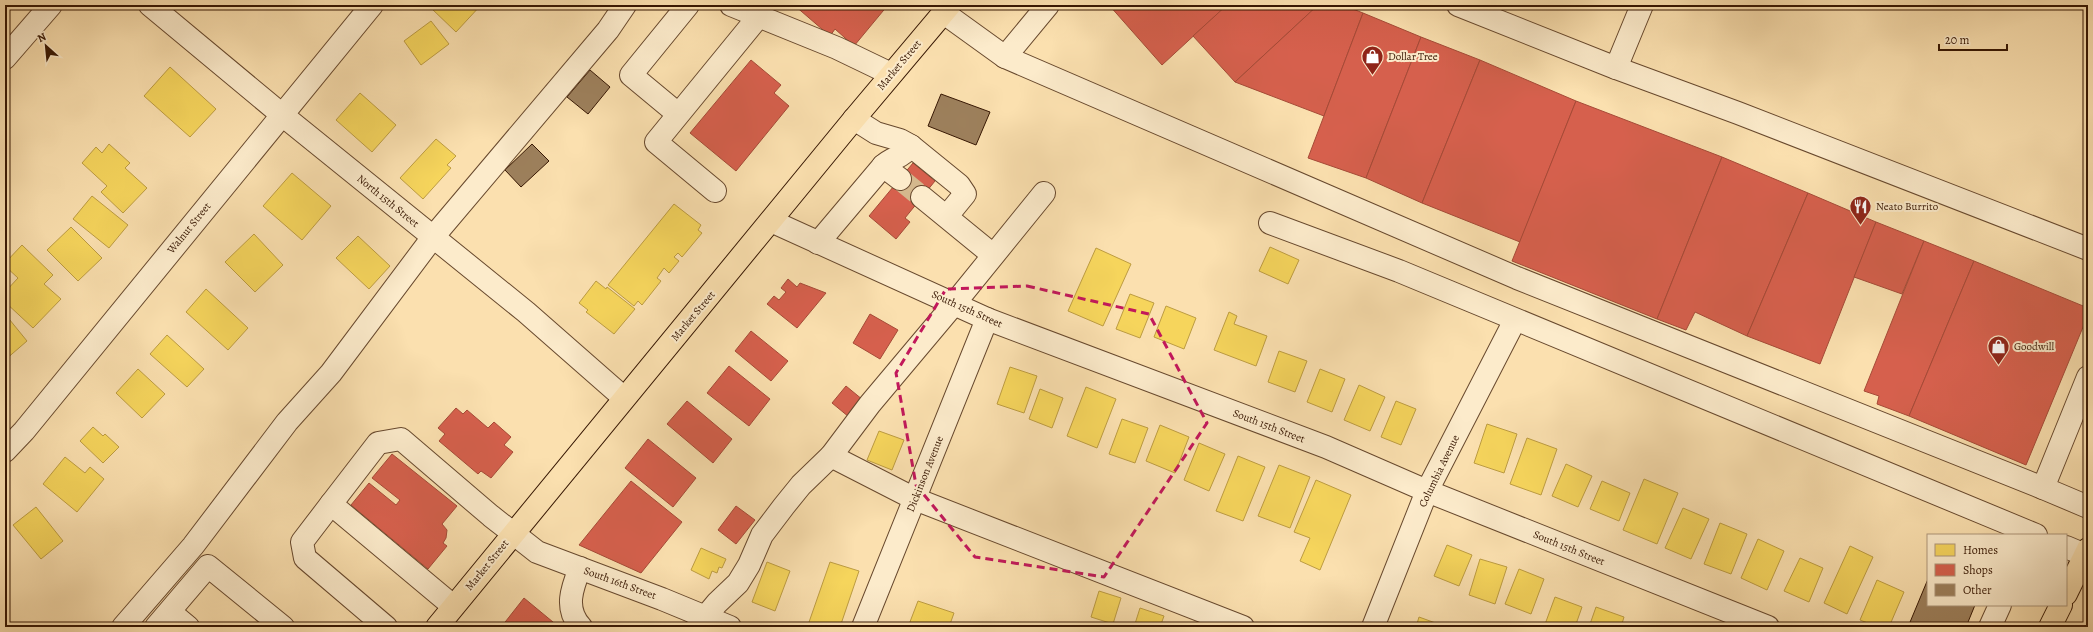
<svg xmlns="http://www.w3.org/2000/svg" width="2093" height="632" font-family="Alegreya,serif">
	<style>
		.homes { fill: #f6d55c; stroke: #bd9c41 }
		.shops { fill: #d6604d; stroke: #a64a37 }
		.building { fill: #9d805c; stroke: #371703 }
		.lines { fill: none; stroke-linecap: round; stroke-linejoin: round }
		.minor-tunnel { stroke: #d4b88d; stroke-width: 22; stroke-dasharray: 22 11; stroke-linecap: butt }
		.minor-casing { stroke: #68492e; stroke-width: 24 }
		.major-casing { stroke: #371703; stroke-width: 24 }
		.minor { stroke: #fcebcb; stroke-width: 22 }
		.major { stroke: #fbe0af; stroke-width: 22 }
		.marked { fill: none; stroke: #c2185b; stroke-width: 3; stroke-dasharray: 8 5; stroke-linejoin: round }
		.labels { text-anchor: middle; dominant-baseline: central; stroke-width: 4; stroke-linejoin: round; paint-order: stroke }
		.poi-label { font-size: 11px; fill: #371703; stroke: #fcebcb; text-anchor: start }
		.street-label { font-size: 11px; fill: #371703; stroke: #fcebcb }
	</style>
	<rect width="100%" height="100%" fill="#fbe0af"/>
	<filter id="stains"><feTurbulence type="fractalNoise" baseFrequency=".005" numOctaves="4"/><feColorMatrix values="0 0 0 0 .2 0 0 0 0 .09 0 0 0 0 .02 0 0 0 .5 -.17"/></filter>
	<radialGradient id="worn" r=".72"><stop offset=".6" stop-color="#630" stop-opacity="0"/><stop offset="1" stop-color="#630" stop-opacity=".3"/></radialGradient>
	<g class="homes">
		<path d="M5 5H14L5 15Z"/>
		<path d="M434 5H481L456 32 431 8Z"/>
		<path d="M431 21 449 44 421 65 404 41Z"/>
		<path d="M170 67 216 109 190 137 144 96Z"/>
		<path d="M360 93 396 125 372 152 336 120Z"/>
		<path d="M436 139 456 156 447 165 451 168 423 199 400 178Z"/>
		<path d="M109 144 130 163 125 168 147 188 123 213 101 192 107 186 82 163 96 147 102 153Z"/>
		<path d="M292 173 331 206 302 240 263 206Z"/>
		<path d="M92 196 128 225 109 248 73 219Z"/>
		<path d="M674 204 701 225 698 230 702 233 682 257 678 253 674 257 679 261 669 273 664 268 657 278 661 281 642 305 638 301 634 306 608 285Z"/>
		<path d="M71 227 102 258 78 281 47 250Z"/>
		<path d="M254 234 283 265 255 292 225 262Z"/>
		<path d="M358 236 390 266 369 289 336 258Z"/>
		<path d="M22 245 53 275 44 284 61 299 33 328 5 302V292L18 278 5 266V263Z"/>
		<path d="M1270 247 1299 260 1288 284 1259 271Z"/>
		<path d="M1096 248 1131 264 1103 326 1068 311Z"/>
		<path d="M596 281 606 289 607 287 635 309 614 334 586 312 588 310 579 303Z"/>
		<path d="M206 289 248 328 228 350 186 312Z"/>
		<path d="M1130 294 1154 303 1140 338 1116 329Z"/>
		<path d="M1166 306 1196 318 1184 349 1154 337Z"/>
		<path d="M1229 312 1237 316 1234 324 1267 336 1256 366 1214 350Z"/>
		<path d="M5 314 27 341 5 360Z"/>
		<path d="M167 335 204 369 187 387 150 354Z"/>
		<path d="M1279 351 1307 361 1295 392 1268 382Z"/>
		<path d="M1010 367 1037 376 1024 413 997 404Z"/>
		<path d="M138 369 165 394 142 418 116 393Z"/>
		<path d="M1320 369 1345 379 1332 412 1307 402Z"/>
		<path d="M1359 385 1385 397 1370 431 1344 420Z"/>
		<path d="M1086 387 1116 399 1097 448 1067 436Z"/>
		<path d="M1040 389 1063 398 1052 428 1029 419Z"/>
		<path d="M1396 401 1416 409 1401 445 1381 437Z"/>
		<path d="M1122 419 1148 428 1135 463 1109 454Z"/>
		<path d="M1487 424 1517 434 1504 473 1474 463Z"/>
		<path d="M1160 425 1189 437 1175 473 1146 461Z"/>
		<path d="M93 427 103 436 105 434 119 447 103 463 80 441Z"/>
		<path d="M879 431 904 440 892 470 867 460Z"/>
		<path d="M1527 438 1557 449 1541 495 1510 484Z"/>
		<path d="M1199 443 1225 454 1209 491 1184 480Z"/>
		<path d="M1238 456 1265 467 1243 521 1216 511Z"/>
		<path d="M65 457 85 473 90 467 104 479 77 512 43 484Z"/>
		<path d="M1566 464 1592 476 1578 507 1552 496Z"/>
		<path d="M1279 465 1310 477 1290 528 1258 516Z"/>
		<path d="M1644 479 1678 493 1657 544 1623 530Z"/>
		<path d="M1316 480 1351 495 1320 570 1300 561 1310 538 1294 532Z"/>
		<path d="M1602 481 1630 493 1619 521 1590 509Z"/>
		<path d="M36 507 63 541 41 559 13 525Z"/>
		<path d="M1683 508 1709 519 1691 559 1665 548Z"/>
		<path d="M1720 523 1747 534 1731 574 1704 564Z"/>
		<path d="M1758 539 1784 551 1767 590 1741 578Z"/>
		<path d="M1447 545 1472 555 1459 586 1434 576Z"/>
		<path d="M1850 546 1873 557 1847 614 1824 603Z"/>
		<path d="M701 548 726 559 722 568 719 567 717 573 712 571 709 579 691 570Z"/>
		<path d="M1800 558 1823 568 1809 602 1784 591Z"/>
		<path d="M1480 559 1507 567 1495 604 1469 595Z"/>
		<path d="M767 562 790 571 775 611 752 602Z"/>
		<path d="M830 562 859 571 840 627H815L808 625Z"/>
		<path d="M1519 569 1544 579 1531 614 1505 604Z"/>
		<path d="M1877 580 1904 592 1889 627H1878L1860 620Z"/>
		<path d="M1099 591 1121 598 1113 624 1091 617Z"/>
		<path d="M1555 597 1582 607 1575 627H1544Z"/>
		<path d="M918 601 954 613 949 627H908Z"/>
		<path d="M1596 607 1624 617 1621 627H1589Z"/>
		<path d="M1140 608 1164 616 1160 627H1134Z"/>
		<path d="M1419 617 1441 625 1440 627H1416Z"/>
	</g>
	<g class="shops">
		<path d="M794 5H888L854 46 835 29 830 36Z"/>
		<path d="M1109 5H1227L1162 65Z"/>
		<path d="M1227 5H1318L1235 82 1193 36Z"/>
		<path d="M1318 5H1343L1363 13 1324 116 1235 82Z"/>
		<path d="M1363 13 1421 37 1366 178 1308 158Z"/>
		<path d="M1421 37 1480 60 1422 203 1366 178Z"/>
		<path d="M751 60 781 85 774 93 789 106 736 171 690 133Z"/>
		<path d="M1480 60 1576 101 1520 242 1422 203Z"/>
		<path d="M1576 101 1722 157 1657 319 1512 261Z"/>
		<path d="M1722 157 1808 193 1747 336 1695 312 1686 330 1657 319Z"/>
		<path d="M913 163 935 181 905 218 910 222 896 239 869 216Z"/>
		<path d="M1808 193 1876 222 1820 364 1747 336Z"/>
		<path d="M1876 222 1924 241 1902 294 1854 277Z"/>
		<path d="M1924 241 1974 261 1909 416 1877 404 1879 396 1864 391Z"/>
		<path d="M1974 261 2088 308V315L2026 465 1909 416Z"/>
		<path d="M788 279 797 287 800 283 826 293 797 328 767 304 774 296 779 300 786 292 781 288Z"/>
		<path d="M870 314 898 330 880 359 853 343Z"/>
		<path d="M751 331 788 361 771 381 735 351Z"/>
		<path d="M729 366 770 399 749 426 707 393Z"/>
		<path d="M846 386 863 400 849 417 832 403Z"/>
		<path d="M687 401 732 439 713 463 667 424Z"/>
		<path d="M456 408 463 414 467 410 488 428 494 422 511 437 504 445 513 452 491 478 481 471 478 474 439 441 445 434 438 428Z"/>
		<path d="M648 439 696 478 673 507 625 468Z"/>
		<path d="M392 454 457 506 442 524 447 530 446 538 443 543 447 546 428 569 351 505 369 483 396 505 400 500 372 478Z"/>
		<path d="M631 481 682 522 641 573 579 545Z"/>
		<path d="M736 506 755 520 736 544 718 530Z"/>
		<path d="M524 598 559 627 502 626Z"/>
	</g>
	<g class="building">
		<path d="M590 70 610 87 588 114 567 97Z"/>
		<path d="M941 94 990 112 976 145 928 126Z"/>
		<path d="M532 144 549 161 521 187 505 170Z"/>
		<path d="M1928 579V605H1975L1966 627H1908Z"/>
	</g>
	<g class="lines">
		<path class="minor-tunnel" d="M900 179 922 197"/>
		<defs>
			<g id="minor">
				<path d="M150 5 281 114 526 312 624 398"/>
				<path d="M731 5 837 48 891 74"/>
				<path d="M1458 5 1616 68 1738 113 2088 249"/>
				<path d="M944 13 1005 57 1048 5"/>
				<path d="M1005 57 1517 278 2043 488"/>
				<path d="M5 58 51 5"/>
				<path d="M1616 68 1642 5"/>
				<path d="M678 114 631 75 688 5"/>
				<path d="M854 119 876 133 900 140 911 146 959 185 965 194 947 216"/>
				<path d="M883 166 900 179"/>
				<path d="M715 191 656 142 759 16"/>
				<path d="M922 197 993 255"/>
				<path d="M771 221 987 319 1326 447 1427 491 1768 627"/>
				<path d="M1270 223 1399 271 2036 535"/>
				<path d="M818 243 883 166C894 156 901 159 911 146"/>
				<path d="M2088 377 2043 488 2088 507"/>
				<path d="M5 451 24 431 372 5"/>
				<path d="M831 456 915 499 1243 627"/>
				<path d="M331 504 302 542 305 558 386 627"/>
				<path d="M2066 547 2085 555"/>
				<path d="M580 568C572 588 564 609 581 627"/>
				<path d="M453 606 331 504 378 443 401 439 491 516 537 552 662 599 730 627"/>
				<path d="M170 612 188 627"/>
				<path d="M123 627 193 546 287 422 331 373 433 237 608 30 625 5"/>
				<path d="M156 627 208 566 283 627"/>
				<path d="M697 627 717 603 738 583 749 565 762 535 784 506 801 485 831 456 870 404 954 304 1044 193"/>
				<path d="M863 627 987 319"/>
				<path d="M1373 627 1427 491 1515 320"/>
				<path d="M1990 627 2000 605"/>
			</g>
			<g id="major">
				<path d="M2066 594 2088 549"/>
				<path d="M437 627 854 119 950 5"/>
				<path d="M2050 627 2061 605"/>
			</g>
		</defs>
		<use href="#minor" class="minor-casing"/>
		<use href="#major" class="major-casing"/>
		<use href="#minor" class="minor"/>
		<use href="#major" class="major"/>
	</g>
	<path class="marked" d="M1027 286 1149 314 1207 423 1104 577 975 557 916 485 896 373 946 289Z"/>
	<defs>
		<symbol id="shop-pin" viewBox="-11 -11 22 30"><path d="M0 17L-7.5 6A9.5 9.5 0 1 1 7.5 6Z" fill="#8f2418" stroke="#fcebcb"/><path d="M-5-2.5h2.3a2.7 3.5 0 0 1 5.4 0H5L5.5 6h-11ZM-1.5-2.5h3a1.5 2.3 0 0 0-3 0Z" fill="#fff"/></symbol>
		<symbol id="restaurant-pin" viewBox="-11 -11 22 30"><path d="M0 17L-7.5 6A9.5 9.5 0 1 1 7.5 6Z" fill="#8f2418" stroke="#fcebcb"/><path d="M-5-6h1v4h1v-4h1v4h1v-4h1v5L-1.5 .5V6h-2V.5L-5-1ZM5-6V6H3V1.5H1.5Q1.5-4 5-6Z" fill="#fff"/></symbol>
	</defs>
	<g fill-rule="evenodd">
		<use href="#shop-pin" x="1360" y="44" width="25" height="34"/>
		<use href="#restaurant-pin" x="1848" y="194" width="25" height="34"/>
		<use href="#shop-pin" x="1986" y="334" width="25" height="34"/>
	</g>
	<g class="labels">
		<g class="poi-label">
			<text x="1388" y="56">Dollar Tree</text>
			<text x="1876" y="206">Neato Burrito</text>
			<text x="2014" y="346">Goodwill</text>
		</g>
		<g class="street-label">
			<text transform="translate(899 65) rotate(-50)">Market Street</text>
			<text transform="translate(388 201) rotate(39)">North 15th Street</text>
			<text transform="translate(189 228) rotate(-51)">Walnut Street</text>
			<text transform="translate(967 309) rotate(24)">South 15th Street</text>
			<text transform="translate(693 316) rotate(-50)">Market Street</text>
			<text transform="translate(1269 426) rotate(21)">South 15th Street</text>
			<text transform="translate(1439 471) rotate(-64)">Columbia Avenue</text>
			<text transform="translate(925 474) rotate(-68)">Dickinson Avenue</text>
			<text transform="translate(1569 548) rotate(22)">South 15th Street</text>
			<text transform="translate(487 565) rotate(-51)">Market Street</text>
			<text transform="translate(620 583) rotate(20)">South 16th Street</text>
		</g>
	</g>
	<rect width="2093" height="632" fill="none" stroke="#fbe0af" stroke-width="20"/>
	<rect x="6" y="6" width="2081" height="620" fill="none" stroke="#371703" stroke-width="2"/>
	<rect x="10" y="10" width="2073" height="612" fill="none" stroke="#371703"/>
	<rect x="1927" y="534" width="140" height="72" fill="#fcebcb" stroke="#ad967b"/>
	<rect x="1935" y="544" width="20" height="12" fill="#f6d55c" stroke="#ad967b"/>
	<text x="1963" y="554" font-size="12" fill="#371703">Homes</text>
	<rect x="1935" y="564" width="20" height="12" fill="#d6604d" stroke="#ad967b"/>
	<text x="1963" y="574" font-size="12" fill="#371703">Shops</text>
	<rect x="1935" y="584" width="20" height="12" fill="#9d805c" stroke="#ad967b"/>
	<text x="1963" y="594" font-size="12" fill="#371703">Other</text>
	<g transform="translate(46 46) rotate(333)" stroke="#fcebcb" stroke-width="3" paint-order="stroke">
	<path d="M0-3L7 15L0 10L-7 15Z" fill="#371703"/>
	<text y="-6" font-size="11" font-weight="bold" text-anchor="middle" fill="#371703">N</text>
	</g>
	<path d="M1939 44v6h68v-6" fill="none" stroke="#371703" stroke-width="2"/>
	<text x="1945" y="44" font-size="12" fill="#371703" stroke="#fcebcb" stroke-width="3" paint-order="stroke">20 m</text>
	<rect width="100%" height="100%" filter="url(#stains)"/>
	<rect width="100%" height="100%" fill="url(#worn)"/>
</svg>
